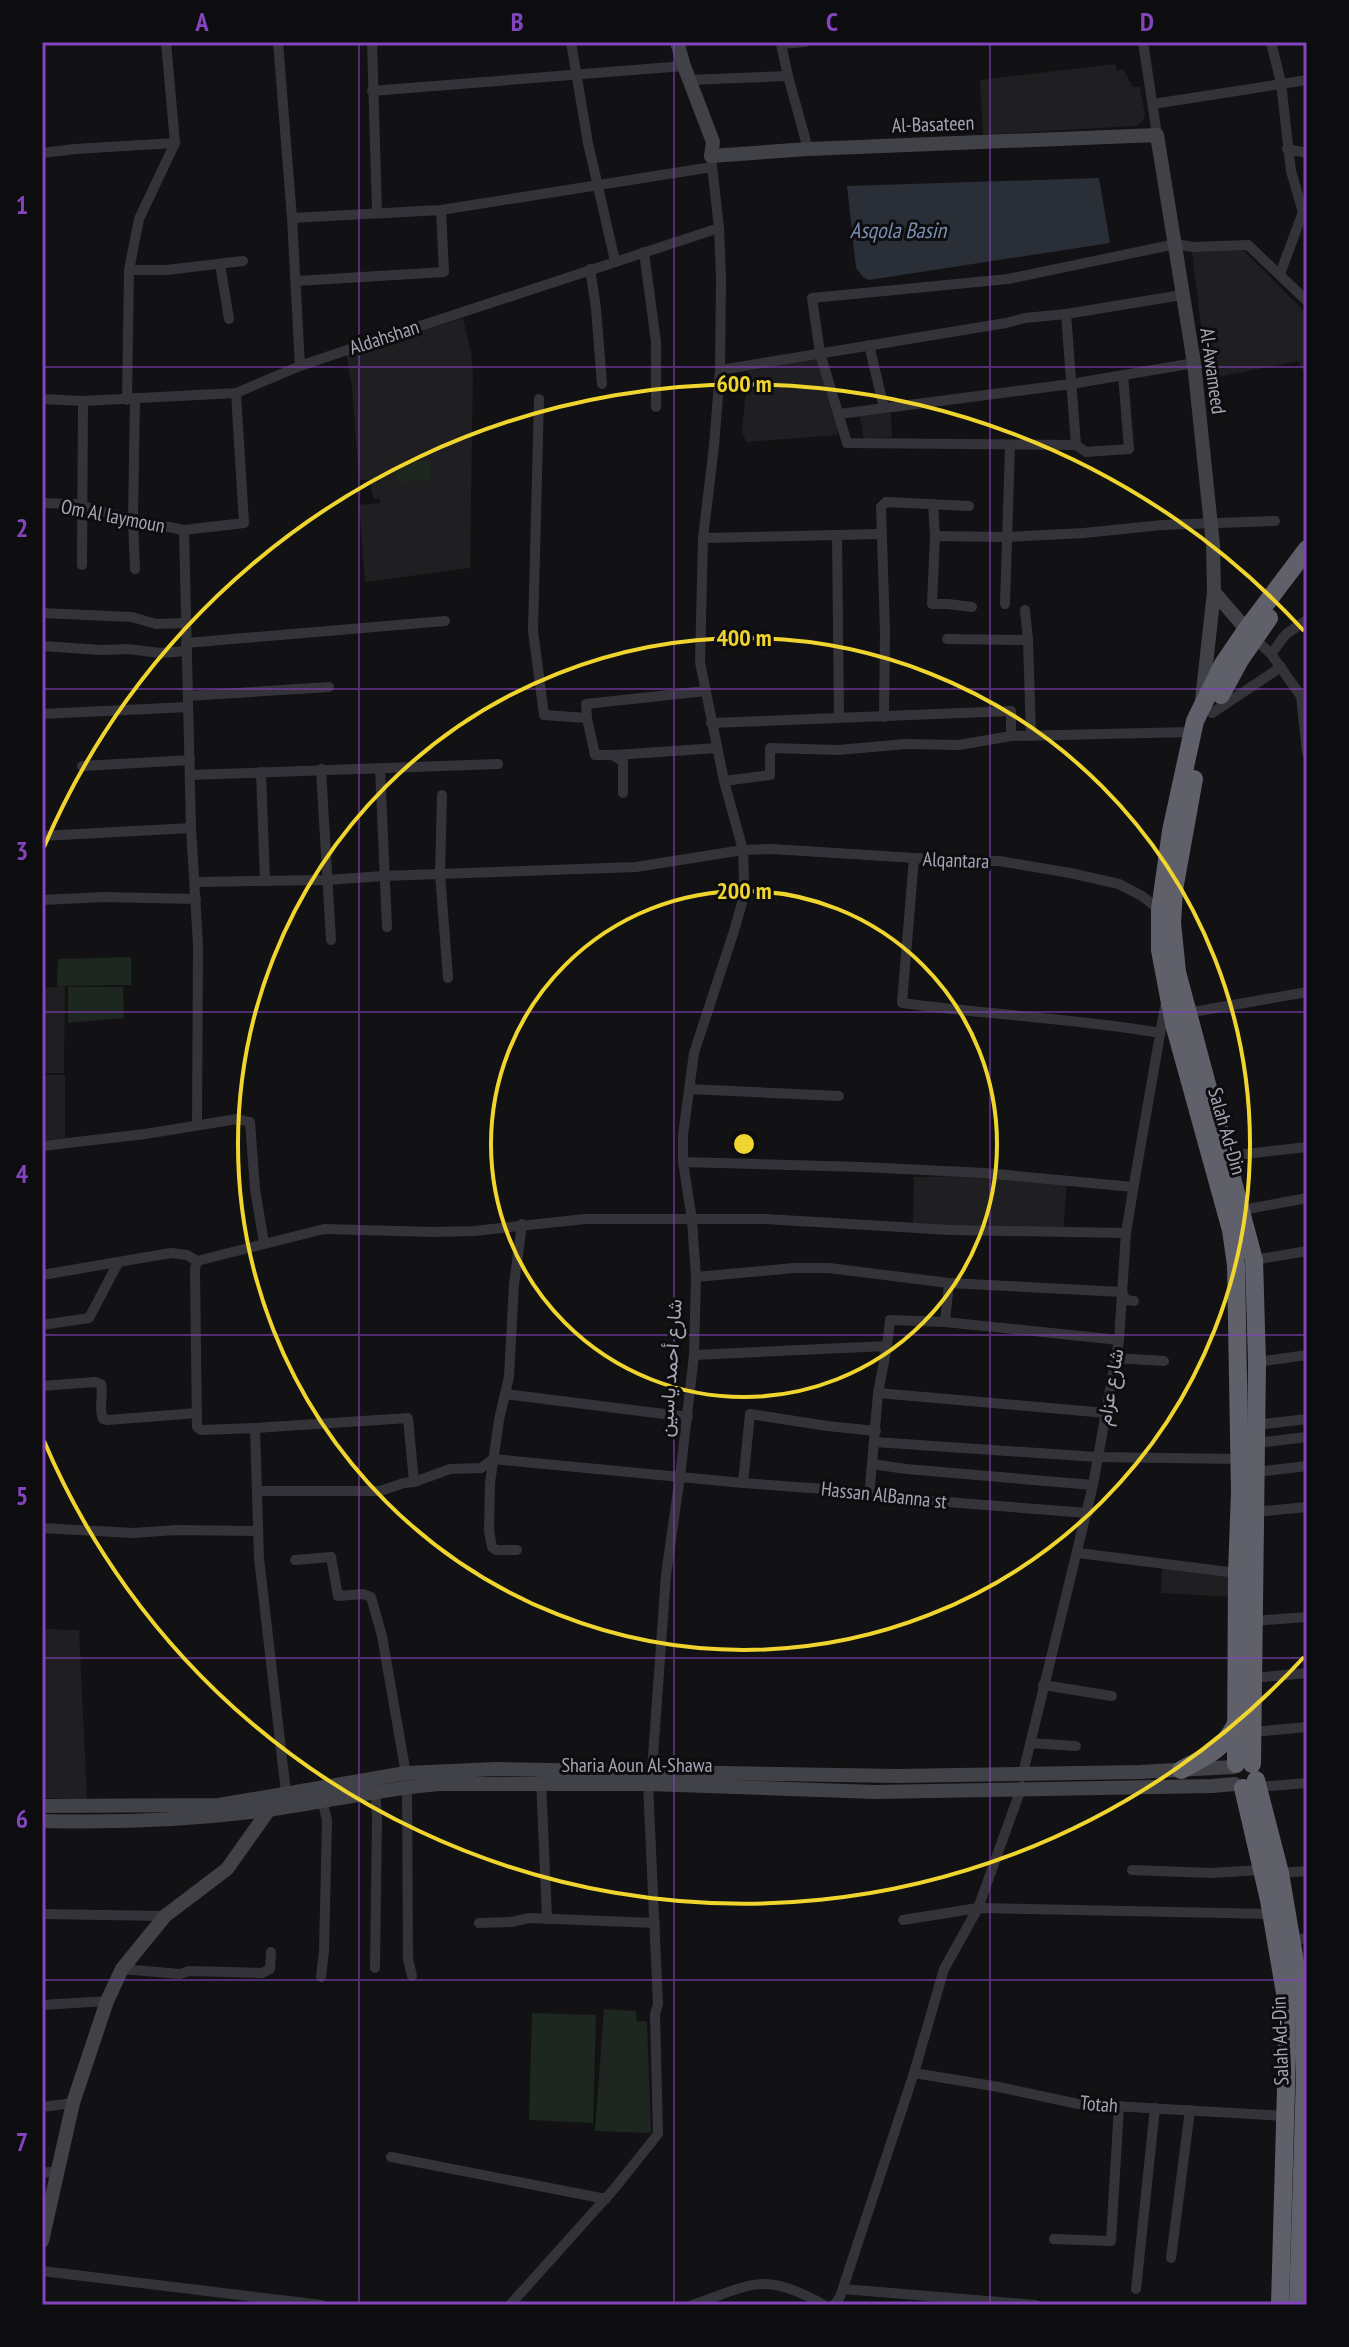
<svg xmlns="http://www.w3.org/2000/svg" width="1349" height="2347" font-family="'PT Sans Narrow',Vazirmatn,sans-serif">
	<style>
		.built { fill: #1f1e21 }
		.green { fill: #1e2620 }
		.water { fill: #292e37 }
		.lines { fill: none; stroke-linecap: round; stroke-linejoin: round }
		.street { stroke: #333339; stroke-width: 10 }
		.secondary { stroke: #414148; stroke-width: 14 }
		.highway { stroke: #5f6069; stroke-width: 18 }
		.grid { fill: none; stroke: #8344bd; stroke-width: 2; stroke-opacity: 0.55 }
		.ring { fill: none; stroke: #f0d52e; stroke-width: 4 }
		.labels { text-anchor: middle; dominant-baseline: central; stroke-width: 6; stroke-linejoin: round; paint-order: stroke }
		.street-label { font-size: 20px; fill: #a4a5b4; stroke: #0d0d0f }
		.water-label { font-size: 22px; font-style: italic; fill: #7a8caf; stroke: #0d0d0f }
		.centre { fill: #f0d52e; stroke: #0d0d0f; stroke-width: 4 }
		.ring-label { font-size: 24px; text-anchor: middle; font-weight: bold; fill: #f0d52e; stroke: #0d0d0f; stroke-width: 6; stroke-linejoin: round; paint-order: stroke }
		.neatline { fill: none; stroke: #8344bd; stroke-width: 3 }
		.grid-label { font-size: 26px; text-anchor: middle; font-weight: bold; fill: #8344bd }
	</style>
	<rect width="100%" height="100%" fill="#121214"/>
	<g class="built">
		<path d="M1115 64 1117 71 1123 69 1133 87H1140L1145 115 1142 122 1135 126 983 135 980 80Z"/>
		<path d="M1241 248 1307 314V372L1304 373 1298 361 1213 378 1203 343 1192 252Z"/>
		<path d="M463 318 471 353 473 372 470 568 365 582 359 505 380 503V499H374L369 480H359L352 386 346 354Z"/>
		<path d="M818 359 837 424 838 435 746 442 742 431 748 371Z"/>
		<path d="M891 413 892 437 865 439 863 436 860 416Z"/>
		<path d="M65 986 64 1073H42V988Z"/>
		<path d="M42 1075H65V1138L42 1140Z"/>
		<path d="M990 1176 1067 1185 1063 1231 913 1224 914 1177Z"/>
		<path d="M1162 1567 1235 1570 1234 1597 1161 1593Z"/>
		<path d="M42 1629 79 1630 87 1799 42 1798Z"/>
	</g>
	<g class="green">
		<path d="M430 461 431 480 398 482 396 463Z"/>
		<path d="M131 957V985L57 986 58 959Z"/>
		<path d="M68 987H123L124 1018 68 1023Z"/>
		<path d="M604 2009 636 2011 637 2022 647 2021 651 2133 595 2131Z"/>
		<path d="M532 2013 596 2015 593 2123 529 2120Z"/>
	</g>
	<path class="water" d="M1099 178 1110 243 869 280 863 277 856 268 847 186Z"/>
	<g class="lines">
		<g class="street">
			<path d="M278 42 292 218 300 366"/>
			<path d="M372 42 377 212"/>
			<path d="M571 42 588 143 615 261"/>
			<path d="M1143 42 1157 135"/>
			<path d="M1271 42 1281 83 1291 171 1303 212 1280 274"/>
			<path d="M788 76 808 149"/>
			<path d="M688 80 788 76 781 44 805 42"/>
			<path d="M372 91 684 66"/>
			<path d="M1153 104 1307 80"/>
			<path d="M1287 149 1307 153"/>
			<path d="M42 153 75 149 175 143"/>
			<path d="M292 218 441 210 712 167"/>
			<path d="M644 252 656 342V407"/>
			<path d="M220 264 229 319"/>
			<path d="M590 269 596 308 602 384"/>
			<path d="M129 270H166L243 261"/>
			<path d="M296 281 444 272 441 210"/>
			<path d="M1066 314 1076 445"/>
			<path d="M869 345 884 408"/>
			<path d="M720 370 1006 323 1025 318 1066 314 1182 295"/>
			<path d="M1123 375 1129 449 1086 452 1076 445 847 443 820 353 812 298 1008 279 1176 244 1193 247 1248 245 1307 301"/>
			<path d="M42 399 83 401 236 393 300 366 344 351 719 228"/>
			<path d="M539 399 533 631 544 715 587 718 595 755H612L623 761V793"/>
			<path d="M127 400 129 270 139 219 175 143 166 42"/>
			<path d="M839 414 1071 384 1194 363"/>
			<path d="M42 503 76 504 133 520 184 530 244 523 236 393"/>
			<path d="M933 504 935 536"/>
			<path d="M184 530 191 828 198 945 197 1125"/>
			<path d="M703 538 837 535"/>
			<path d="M82 565 83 401"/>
			<path d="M135 569 133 520 135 398"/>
			<path d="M1005 604 1010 446"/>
			<path d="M972 607 948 604H932L935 536 1006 537 1084 533 1162 525 1275 521"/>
			<path d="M1025 610 1028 640 1031 736"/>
			<path d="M42 613 132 617 156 624 186 623"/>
			<path d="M947 639 1028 640"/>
			<path d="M1255 639 1271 654 1286 634 1307 620"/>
			<path d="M186 643 445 621"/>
			<path d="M42 646 101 650 128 649 160 653 187 651"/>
			<path d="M1271 654 1301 696 1307 753"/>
			<path d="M188 696 329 687"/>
			<path d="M1212 713 1281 667"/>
			<path d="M42 714 188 707"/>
			<path d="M884 717 885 632 881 507 886 502 969 506"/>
			<path d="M587 718 586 704 705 691"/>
			<path d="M839 718 837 535 880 534"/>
			<path d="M711 723 1011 711V736"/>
			<path d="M616 755 717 748"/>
			<path d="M82 766 190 760"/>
			<path d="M380 768 387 927"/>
			<path d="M321 769 331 940"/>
			<path d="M261 772 265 881"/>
			<path d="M191 775 498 764"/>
			<path d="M724 781 770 775V748L838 750 906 744 959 745 1011 736 1191 732"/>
			<path d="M442 795 440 874 448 978"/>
			<path d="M42 836 191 828"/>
			<path d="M914 858 902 1003C988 1015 1075 1018 1160 1033"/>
			<path d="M196 882 327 880 383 876 636 867 743 850 772 849 962 861H999L1070 873 1119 884 1142 896 1160 910"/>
			<path d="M42 900 104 897 196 899"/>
			<path d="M1187 1013 1307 992"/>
			<path d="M689 1089 839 1096"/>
			<path d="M42 1146 145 1134 237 1119 250 1122 255 1189 264 1243"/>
			<path d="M1227 1156 1307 1147"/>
			<path d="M683 1162 862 1167 985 1173 1133 1187"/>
			<path d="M1242 1210 1307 1198"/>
			<path d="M1254 1260 1307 1251"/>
			<path d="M42 1275 171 1253 187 1255 197 1261"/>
			<path d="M696 1277 794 1268H829L949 1283 945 1322 1119 1340"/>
			<path d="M949 1283 1122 1292 1126 1300 1134 1301"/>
			<path d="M42 1325 89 1318 118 1263"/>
			<path d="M887 1346 890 1320 945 1322"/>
			<path d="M694 1355 887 1346 878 1393 1106 1413"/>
			<path d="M1116 1358 1164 1361"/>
			<path d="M1257 1362 1307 1355"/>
			<path d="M42 1386 95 1382 101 1384C104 1396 98 1408 103 1419L108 1420 197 1413"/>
			<path d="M878 1393 872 1464 906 1469 1093 1485"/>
			<path d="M505 1394 688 1417"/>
			<path d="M1256 1425 1307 1419"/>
			<path d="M255 1428 408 1418 414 1482"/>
			<path d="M875 1442 1097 1457 1240 1459"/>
			<path d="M1256 1443 1307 1437"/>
			<path d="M1256 1472 1307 1466"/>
			<path d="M743 1483 750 1414 827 1426 876 1431"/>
			<path d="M257 1491H380L404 1483 414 1482 450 1469 481 1468 493 1459 743 1483 825 1489 869 1496 1088 1513"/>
			<path d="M869 1496 872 1464"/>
			<path d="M1255 1512 1307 1507"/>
			<path d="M42 1528 133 1533 176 1530 258 1531"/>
			<path d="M517 1550H496L492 1547 489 1531 490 1483 499 1420 509 1377 514 1284 522 1224"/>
			<path d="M1078 1553 1237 1573"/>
			<path d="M295 1560 331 1557 338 1596 363 1594 371 1597 382 1636 406 1774"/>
			<path d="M1253 1621 1307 1617"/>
			<path d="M1252 1678 1307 1673"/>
			<path d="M1043 1685 1112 1696"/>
			<path d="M1252 1732 1307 1727"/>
			<path d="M1030 1743 1076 1746"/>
			<path d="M1023 1773 1093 1485 1119 1340 1126 1233 1135 1178 1165 1006"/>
			<path d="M541 1779 547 1919"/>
			<path d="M407 1783 408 1959 412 1976"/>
			<path d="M1258 1787 1307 1783"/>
			<path d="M286 1793 259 1558 255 1428 201 1430 197 1427 195 1269 197 1261 324 1229 433 1232 474 1231 585 1219H765L951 1230 1126 1233"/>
			<path d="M1132 1870 1211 1873 1261 1870"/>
			<path d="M1280 1873 1307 1871"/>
			<path d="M42 1914 165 1916"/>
			<path d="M903 1920 978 1908 1272 1914"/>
			<path d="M479 1923 511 1922 530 1918 655 1923"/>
			<path d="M1291 1940 1307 1938"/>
			<path d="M375 1968 377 1817 375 1788"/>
			<path d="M122 1969 180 1974 189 1971 262 1973 270 1969 271 1952"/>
			<path d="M321 1977 324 1951 327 1820 321 1796"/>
			<path d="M42 2005 107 2001"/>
			<path d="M914 2073 999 2087 1078 2104 1285 2116"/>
			<path d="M42 2107 73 2103"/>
			<path d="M391 2157 606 2199"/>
			<path d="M42 2173 57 2171"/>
			<path d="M1054 2239 1111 2241 1119 2106"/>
			<path d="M1171 2258 1190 2110"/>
			<path d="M42 2271 322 2305"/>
			<path d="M843 2289 1036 2305"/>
			<path d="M1136 2289 1155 2108"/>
			<path d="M510 2305 614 2189 658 2134 655 2014 658 2004 648 1784 652 1770 666 1575 680 1476 694 1355 696 1277 692 1220 683 1162V1135L694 1053 734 931 742 903 744 878 743 850 724 781 700 662 703 538 714 446 720 370 721 278 719 228 711 156"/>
			<path d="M692 2305C753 2284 764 2271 824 2305"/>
			<path d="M834 2305 840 2297 914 2073 944 1969 978 1908 1022 1786"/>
		</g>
		<g class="secondary">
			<path d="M677 42 684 66 713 142 711 156"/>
			<path d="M711 156 808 149 1157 135 1194 363 1213 545 1214 592 1202 700"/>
			<path d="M1214 592 1253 637"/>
			<path d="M42 1806 219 1805 406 1773 496 1769 898 1776 1139 1772 1233 1767"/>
			<path d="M42 1821C118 1823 193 1820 268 1810 325 1802 381 1789 438 1784H648L875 1792 1212 1786 1235 1784"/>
			<path d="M42 2241 73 2103 107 2001 122 1969 165 1916 227 1869 271 1807"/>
		</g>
		<g class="highway">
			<path d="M1221 695 1240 660 1269 618"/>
			<path d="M1194 779 1174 890 1172 923 1177 972 1254 1260 1257 1362 1252 1764"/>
			<path d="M1236 1764 1237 1573 1240 1492 1236 1265 1231 1230 1174 1024 1160 950V910L1171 831 1195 721 1223 664 1246 630 1307 549"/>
			<path d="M1181 1770C1207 1756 1222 1751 1236 1724"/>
			<path d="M1256 1780 1280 1873 1304 2015 1305 2074 1298 2305"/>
			<path d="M1243 1788 1269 1900 1286 1999 1287 2053 1280 2305"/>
		</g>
	</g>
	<path class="grid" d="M359 42V2305M674 42V2305M990 42V2305M42 367H1307M42 689H1307M42 1012H1307M42 1335H1307M42 1658H1307M42 1980H1307"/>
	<g class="ring">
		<circle cx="744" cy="1144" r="253"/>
		<circle cx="744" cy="1144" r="506"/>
		<path d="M1304 1657A760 760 0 0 1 44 1441M44 847A760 760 0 0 1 1304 631"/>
	</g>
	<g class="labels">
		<g class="street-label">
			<text transform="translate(933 124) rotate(-2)">Al-Basateen</text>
			<text transform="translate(384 337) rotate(-18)">Aldahshan</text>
			<text transform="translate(1213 371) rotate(82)">Al-Awameed</text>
			<text transform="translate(113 516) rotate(11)">Om Al laymoun</text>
			<text transform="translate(956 860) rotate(2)">Alqantara</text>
			<text transform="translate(1227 1131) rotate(74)">Salah Ad-Din</text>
			<text transform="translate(670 1368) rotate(-86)">شارع أحمد ياسين</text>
			<text transform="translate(1110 1387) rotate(-80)">شارع عزام</text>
			<text transform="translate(884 1495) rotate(6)">Hassan AlBanna st</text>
			<text x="637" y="1765">Sharia Aoun Al-Shawa</text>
			<text transform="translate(1280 2041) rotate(-92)">Salah Ad-Din</text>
			<text transform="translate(1099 2104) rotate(5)">Totah</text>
		</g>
		<g class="water-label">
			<text x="898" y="230">Asqola Basin</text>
		</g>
	</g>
	<circle cx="744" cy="1144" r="12" class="centre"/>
	<g class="ring-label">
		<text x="744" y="392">600 m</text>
		<text x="744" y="646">400 m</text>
		<text x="744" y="899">200 m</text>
	</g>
	<rect width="1349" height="2347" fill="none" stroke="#0d0d0f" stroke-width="88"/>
	<rect x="44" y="44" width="1261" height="2259" class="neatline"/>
	<g class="grid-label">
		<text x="202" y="31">A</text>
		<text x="517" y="31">B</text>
		<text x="832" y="31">C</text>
		<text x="1147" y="31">D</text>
		<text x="22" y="214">1</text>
		<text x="22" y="537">2</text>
		<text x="22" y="860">3</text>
		<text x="22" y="1183">4</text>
		<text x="22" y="1505">5</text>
		<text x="22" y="1828">6</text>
		<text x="22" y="2151">7</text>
	</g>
</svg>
